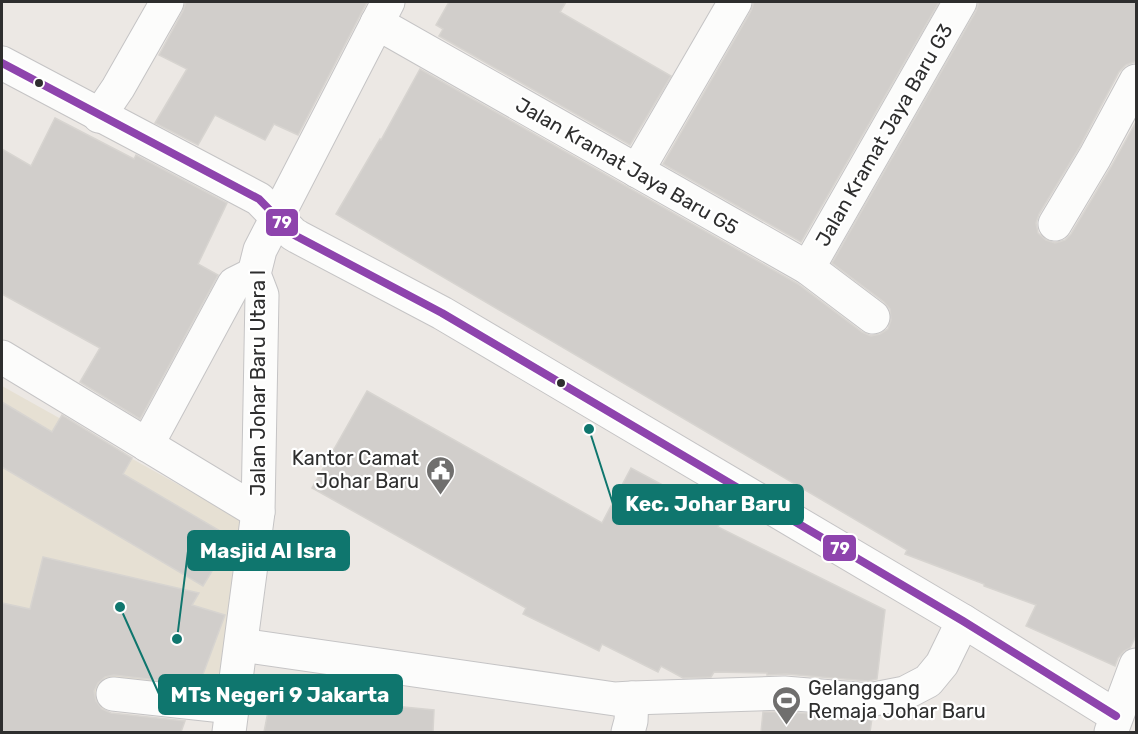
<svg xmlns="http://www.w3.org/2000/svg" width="1138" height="734" font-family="Rubik,sans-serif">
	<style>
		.education { fill: #e6e0d3 }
		.building { fill: #d1cecb; stroke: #d7d4d0; stroke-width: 1.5 }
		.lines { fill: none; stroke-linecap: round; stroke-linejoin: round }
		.minor-casing { stroke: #c5c4c5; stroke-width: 35 }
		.minor { stroke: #fcfcfb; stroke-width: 33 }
		.bus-1-casing { stroke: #fff; stroke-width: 12 }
		.bus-1 { stroke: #8e44ad; stroke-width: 8 }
		.bus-dot { fill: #2e2e2e; stroke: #fff; stroke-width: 2 }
		.labels { text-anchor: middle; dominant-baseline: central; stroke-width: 4.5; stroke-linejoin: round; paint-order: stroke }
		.street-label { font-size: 20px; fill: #2e2e2e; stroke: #fff }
		.poi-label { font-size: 20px; fill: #2e2e2e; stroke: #fff; text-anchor: end }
		.leader { fill: none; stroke: #0f766e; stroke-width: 2 }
		.callout-dot { fill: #0f766e; stroke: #fff; stroke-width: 2 }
		.callout { fill: #0f766e; stroke: #0f766e; stroke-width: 2 }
		.callout-label { font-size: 21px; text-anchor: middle; font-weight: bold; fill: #fff }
		.line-badge { stroke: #fff; stroke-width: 2 }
		.badge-label { font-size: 16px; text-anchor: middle; font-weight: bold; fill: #fff }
	</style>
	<rect width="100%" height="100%" fill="#ece8e4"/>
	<path class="education" d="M2 386 247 523 227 721 106 704 103 714 2 691Z"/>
	<g class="building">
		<path d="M186 2H367L298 135 274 124 265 140 215 115 198 145 155 123 187 69 159 55 183 11Z"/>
		<path d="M449 2H566L560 12 671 76 630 145 439 36 443 29 436 25Z"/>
		<path d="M754 2H939L801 242 663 164 751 11Z"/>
		<path d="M979 2H1137V61L1126 65 1119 72 1079 148 1039 214 1036 223 1038 233 1046 240 1055 243 1065 240 1071 234 1111 167 1137 120V634L1130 648 1124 651 1118 658 1115 666 1026 626 1036 605 984 586V584L905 554 907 550 336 214 380 139 381 140 420 69 798 284 862 332 871 336 880 334 888 329 891 320 890 309 884 302 832 263 976 11Z"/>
		<path d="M55 118 134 159 136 155 227 203 198 264 218 275 140 419 80 382 100 348 2 294V149L31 166Z"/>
		<path d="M367 391 602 523 631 468 702 506 699 512 720 523 718 527 885 610 877 679 868 681 786 674 767 675V673L714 672 711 677 683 678 661 666 658 672 602 644 599 651 523 614 526 608 312 488Z"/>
		<path d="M2 402 52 432 62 415 132 458 123 474 232 538 203 586 2 467Z"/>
		<path d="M43 557 199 593 192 605 225 615 199 685 114 675 105 677 98 683 94 691 96 701 102 709 111 713 185 721 181 732H2V603L30 609Z"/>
		<path d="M274 681 364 699 363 703 434 710 433 732H264Z"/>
		<path d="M763 712H784L872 718 870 732H761Z"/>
	</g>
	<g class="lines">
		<defs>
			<g id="minor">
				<path d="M377 23 808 268 873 317"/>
				<path d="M2 63 259 199 293 234 298 237 442 313 963 621 1116 716"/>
				<path d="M99 116 118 88 167 2"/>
				<path d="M637 171 735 2"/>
				<path d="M1055 224 1095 157 1136 81"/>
				<path d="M808 268 960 2"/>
				<path d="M2 357 258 512"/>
				<path d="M147 445 234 284 254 274"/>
				<path d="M241 645 615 699 632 698 631 721 628 732"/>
				<path d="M113 694 232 707"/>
				<path d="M632 698 784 693 869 700 905 693 928 681 942 664 963 621"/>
				<path d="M229 732 258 512 262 295 254 274 260 250 388 2"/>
				<path d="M1111 732 1136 665"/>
			</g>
		</defs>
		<use href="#minor" class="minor-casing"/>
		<use href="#minor" class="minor"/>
		<defs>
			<path id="bus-1" d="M2 63 259 199 293 234 298 237 442 313 963 621 1116 716"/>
		</defs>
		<use href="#bus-1" class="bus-1-casing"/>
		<use href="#bus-1" class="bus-1"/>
	</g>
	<defs>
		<symbol id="civic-pin" viewBox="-11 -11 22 30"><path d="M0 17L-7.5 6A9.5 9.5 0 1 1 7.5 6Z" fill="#706f6e" stroke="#fff"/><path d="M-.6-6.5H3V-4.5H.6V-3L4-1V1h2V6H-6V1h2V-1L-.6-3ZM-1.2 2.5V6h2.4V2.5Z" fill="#fff"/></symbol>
		<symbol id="stadium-pin" viewBox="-11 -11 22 30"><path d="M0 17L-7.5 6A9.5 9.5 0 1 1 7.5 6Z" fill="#706f6e" stroke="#fff"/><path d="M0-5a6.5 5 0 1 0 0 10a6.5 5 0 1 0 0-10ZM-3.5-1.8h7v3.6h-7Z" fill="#fff"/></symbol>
	</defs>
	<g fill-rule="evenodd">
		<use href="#civic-pin" x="424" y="454" width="33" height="45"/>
		<use href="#stadium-pin" x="770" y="684" width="33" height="45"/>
	</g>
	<g class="bus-dot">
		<circle cx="39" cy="83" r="5"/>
		<circle cx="561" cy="383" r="5"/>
	</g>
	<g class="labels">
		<g class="street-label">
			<text transform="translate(884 135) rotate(-60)">Jalan Kramat Jaya Baru G3</text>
			<text transform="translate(627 166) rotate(30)">Jalan Kramat Jaya Baru G5</text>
			<text transform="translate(258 383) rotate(-90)">Jalan Johar Baru Utara I</text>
		</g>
		<g class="poi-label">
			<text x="419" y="458">Kantor Camat<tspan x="419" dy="23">Johar Baru</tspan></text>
			<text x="808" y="688" text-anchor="start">Gelanggang<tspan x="808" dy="23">Remaja Johar Baru</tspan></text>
		</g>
	</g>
	<path class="leader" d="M589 429L613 504M177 639L188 551M120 607L159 694"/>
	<g class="callout-dot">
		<circle cx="589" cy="429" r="6"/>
		<circle cx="177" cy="639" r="6"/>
		<circle cx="120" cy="607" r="6"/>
	</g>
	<g class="callout">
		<rect x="613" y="485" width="190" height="39" rx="6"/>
		<rect x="188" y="531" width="161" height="39" rx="6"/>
		<rect x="159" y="675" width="243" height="39" rx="6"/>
	</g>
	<g class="callout-label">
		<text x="708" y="511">Kec. Johar Baru</text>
		<text x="268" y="558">Masjid Al Isra</text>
		<text x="280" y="702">MTs Negeri 9 Jakarta</text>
	</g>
	<g class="line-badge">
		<rect x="265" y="208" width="34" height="29" rx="6" fill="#8e44ad"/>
		<rect x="822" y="534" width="35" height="28" rx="6" fill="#8e44ad"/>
	</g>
	<g class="badge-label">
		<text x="282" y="228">79</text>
		<text x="840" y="554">79</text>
	</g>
	<rect width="1138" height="734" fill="none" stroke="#2e2e2e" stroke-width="6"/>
</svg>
